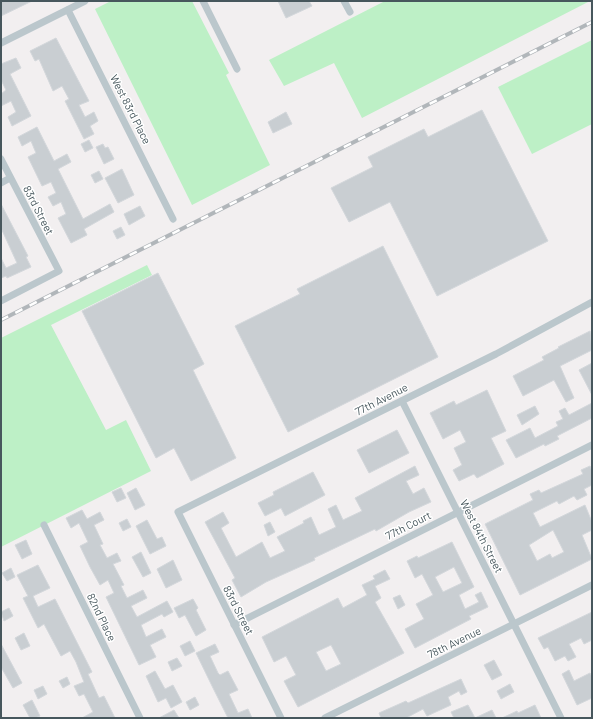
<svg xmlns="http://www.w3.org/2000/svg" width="593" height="719" font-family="Barlow,sans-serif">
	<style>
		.green { fill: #bdf0c6 }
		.building { fill: #c9ced2; stroke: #d3d7db; fill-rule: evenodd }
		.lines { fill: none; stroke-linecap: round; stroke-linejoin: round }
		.street { stroke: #bbc7cc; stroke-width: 7 }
		.rail-casing { stroke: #b1b6ba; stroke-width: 4 }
		.rail { stroke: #fff; stroke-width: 2.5; stroke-dasharray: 8; stroke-linecap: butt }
		.labels { text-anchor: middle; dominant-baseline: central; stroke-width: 3; stroke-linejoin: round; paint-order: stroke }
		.street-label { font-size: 11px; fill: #47575d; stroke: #fff }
	</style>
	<rect width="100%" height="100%" fill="#f2eff0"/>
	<g class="green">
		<path d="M111 1H192L229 73 226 75 270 165 192 205 95 9Z"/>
		<path d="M385 1H590L362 118 334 63 284 86 269 60Z"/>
		<path d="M592 40V124L532 154 498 87Z"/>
		<path d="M147 265 152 275 51 325 106 430 126 420 151 471 1 547V338Z"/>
	</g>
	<g class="building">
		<path d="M1 1H32L1 16Z"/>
		<path d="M278 1H309L312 6 286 18Z"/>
		<path d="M56 38 89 101 79 105 85 117 94 112 98 121 90 126 94 134 84 139 65 101 69 99 62 86 53 91 39 59 35 61 30 51Z"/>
		<path d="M16 58 21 68 10 74 31 116 12 126 8 117 16 112 11 101 1 106V94L6 90 1 80V64Z"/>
		<path d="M482 110 548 241 437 296 390 202 349 222 331 188 373 167 368 157 424 129 428 137Z"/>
		<path d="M286 112 292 124 273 133 268 122Z"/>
		<path d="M37 127 54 161 67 154 71 162 58 169 83 219 110 204 114 212 84 229 87 235 71 243 58 218 66 214 61 202 53 206 48 197 56 193 51 182 42 186 28 157 36 153 31 141 22 146 18 137Z"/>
		<path d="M89 140 93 148 85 152 81 144Z"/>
		<path d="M103 144 105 148 108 147 114 159 104 164 96 147Z"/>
		<path d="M122 169 134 195 118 203 105 178Z"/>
		<path d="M99 171 103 179 95 183 91 175Z"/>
		<path d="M1 204 28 256 26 257 31 267 7 278 6 276 1 278V258L6 268 17 263 1 228Z"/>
		<path d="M140 206 145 216 129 225 124 214Z"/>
		<path d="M121 227 125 235 117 239 113 231Z"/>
		<path d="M383 246 438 357 288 432 235 326 300 294 297 289Z"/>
		<path d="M158 273 204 364 193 370 236 458 191 481 174 448 156 458 82 311Z"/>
		<path d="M590 331 592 350 560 366 574 398 566 402 554 380 523 396 513 376 544 360 542 357 559 348 558 347Z"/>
		<path d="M592 363V395L579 370Z"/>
		<path d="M487 390 506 431 491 438 504 464 477 478 474 474 459 481 453 470 462 465 454 448 466 442 460 430 443 439 430 413 454 401 456 405Z"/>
		<path d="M592 403V418L557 436 559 439 545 446 544 444 516 458 506 440 530 428 535 438 558 426 556 422 563 419 559 411 565 408 569 415Z"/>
		<path d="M535 406 539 414 522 425 517 415Z"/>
		<path d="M397 430 409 453 369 473 357 450Z"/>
		<path d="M415 466 419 475 406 481 413 494 424 488 431 502 409 512 376 531 375 529 314 558 315 560 266 582 241 597 232 580 235 578 205 522 223 512 229 523 221 528 236 557 262 542 270 558 285 551 277 537 304 523 303 521 311 517 319 535 336 527 328 509 336 505 343 520 362 511 355 498Z"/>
		<path d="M590 466 592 471V485L584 489 587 495 577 500 574 496 559 504 557 501 533 513 540 527 585 505 592 522V530L582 535 592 559 520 595 485 524 533 500 530 494 539 490 541 493 583 474 581 470ZM553 530 564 552 552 558 550 554 537 561 529 545Z"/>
		<path d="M313 472 325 495 285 516 281 508 265 516 258 503 274 495 273 492Z"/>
		<path d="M121 488 126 498 117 502 112 492Z"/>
		<path d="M136 488 145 505 135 510 127 493Z"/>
		<path d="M82 510 87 519 100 512 104 520 94 525 103 544 100 545 107 558 117 553 121 561 113 564 124 585 121 586 127 598 143 590 147 598 131 606 137 617 167 601 173 612 164 617 162 614 141 625 146 637 162 629 166 637 150 645 156 657 139 665 106 597 114 593 108 580 100 585 90 567 80 546 88 542 79 523 71 528 66 518Z"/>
		<path d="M127 519 131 527 123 531 119 523Z"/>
		<path d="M147 520 157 539 162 537 166 546 150 554 136 526Z"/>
		<path d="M270 522 275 532 268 536 264 525Z"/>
		<path d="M26 540 32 554 22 559 15 545Z"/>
		<path d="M452 542 474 587 459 595 465 609 479 602 475 595 481 592 488 607 469 616 471 619 415 648 405 629 424 619 416 604 433 595 422 574 415 578 407 561 417 556 418 558ZM454 567 462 583 443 592 435 577Z"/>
		<path d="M141 552 151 573 143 577 132 557Z"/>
		<path d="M173 560 182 580 166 588 157 569Z"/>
		<path d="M38 565 50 588 33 596 38 607 55 599 92 672 88 674 99 698 104 696 115 718H82L93 712 84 694 79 696 74 686 84 682 76 662 70 651 61 656 44 624 38 628 23 598 28 596 17 575Z"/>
		<path d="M11 568 15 577 7 581 2 573Z"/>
		<path d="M385 570 390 579 375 586 381 598 375 602 404 653 298 707 284 681 296 675 286 656 274 662 262 637 338 598 343 608 367 595 362 585 375 579 373 576ZM331 645 341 664 326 671 316 652Z"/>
		<path d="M400 595 405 605 398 609 393 598Z"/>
		<path d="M193 599 198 608 196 610 206 630 196 636 185 615 179 618 174 608Z"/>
		<path d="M9 608 13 616 4 621 1 612Z"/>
		<path d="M592 612V640L584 644 581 638 569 644 576 657 568 661 565 656 555 661 548 647 544 649 538 638Z"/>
		<path d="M24 633 30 646 21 650 15 638Z"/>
		<path d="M190 641 195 651 185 656 180 646Z"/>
		<path d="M1 644 22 683 13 688 1 667Z"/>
		<path d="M215 644 219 652 210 656 218 673 220 675 228 671 238 690 229 694 238 713 248 709 252 718H228L213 688 196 653Z"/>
		<path d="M177 658 182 666 172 671 168 662Z"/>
		<path d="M494 660 502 675 492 680 484 665Z"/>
		<path d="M569 670 574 681 590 673 592 677V698L577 705 562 674Z"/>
		<path d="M155 671 165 689 173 685 182 702 171 708 166 698 158 702 146 676Z"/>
		<path d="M67 677 70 684 63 688 59 681Z"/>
		<path d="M461 679 467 692 461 695 459 691 448 697 451 705 427 716 423 709 406 718H381L379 713 406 701 408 703Z"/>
		<path d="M510 684 514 692 501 699 497 691Z"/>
		<path d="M43 686 47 694 38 699 34 690Z"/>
		<path d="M195 697 199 705 190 710 186 702Z"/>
		<path d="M32 700 40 716 35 718H30L23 705Z"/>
		<path d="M468 705 475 718H454L451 712Z"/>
		<path d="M535 705 541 718H502L517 711 518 713Z"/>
		<path d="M174 710 179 718H159Z"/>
		<path d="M492 710 496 718H475Z"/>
	</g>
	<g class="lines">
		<g class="street">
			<path d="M203 1 237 69"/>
			<path d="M344 1 350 12"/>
			<path d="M68 10 173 219"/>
			<path d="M1 43 85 1"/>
			<path d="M1 159 59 271 1 301"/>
			<path d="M1 183 10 178"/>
			<path d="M402 401 561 718"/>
			<path d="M44 525 140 718"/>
			<path d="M234 625 592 445"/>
			<path d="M281 718 178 512 496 354 592 302"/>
			<path d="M325 718 592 585"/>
		</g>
		<defs>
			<path id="rail" d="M1 320 592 22"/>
		</defs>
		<use href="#rail" class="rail-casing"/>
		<use href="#rail" class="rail"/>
	</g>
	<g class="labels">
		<g class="street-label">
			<text transform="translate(131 109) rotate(63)">West 83rd Place</text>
			<text transform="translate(39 210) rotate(63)">83rd Street</text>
			<text transform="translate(381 399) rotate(-27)">77th Avenue</text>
			<text transform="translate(408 525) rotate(-27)">77th Court</text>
			<text transform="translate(482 536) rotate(63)">West 84th Street</text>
			<text transform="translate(239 610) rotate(63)">83rd Street</text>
			<text transform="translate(102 617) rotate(64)">82nd Place</text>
			<text transform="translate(454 642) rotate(-26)">78th Avenue</text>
		</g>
	</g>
	<rect width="593" height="719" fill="none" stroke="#47575d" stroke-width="4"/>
</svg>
